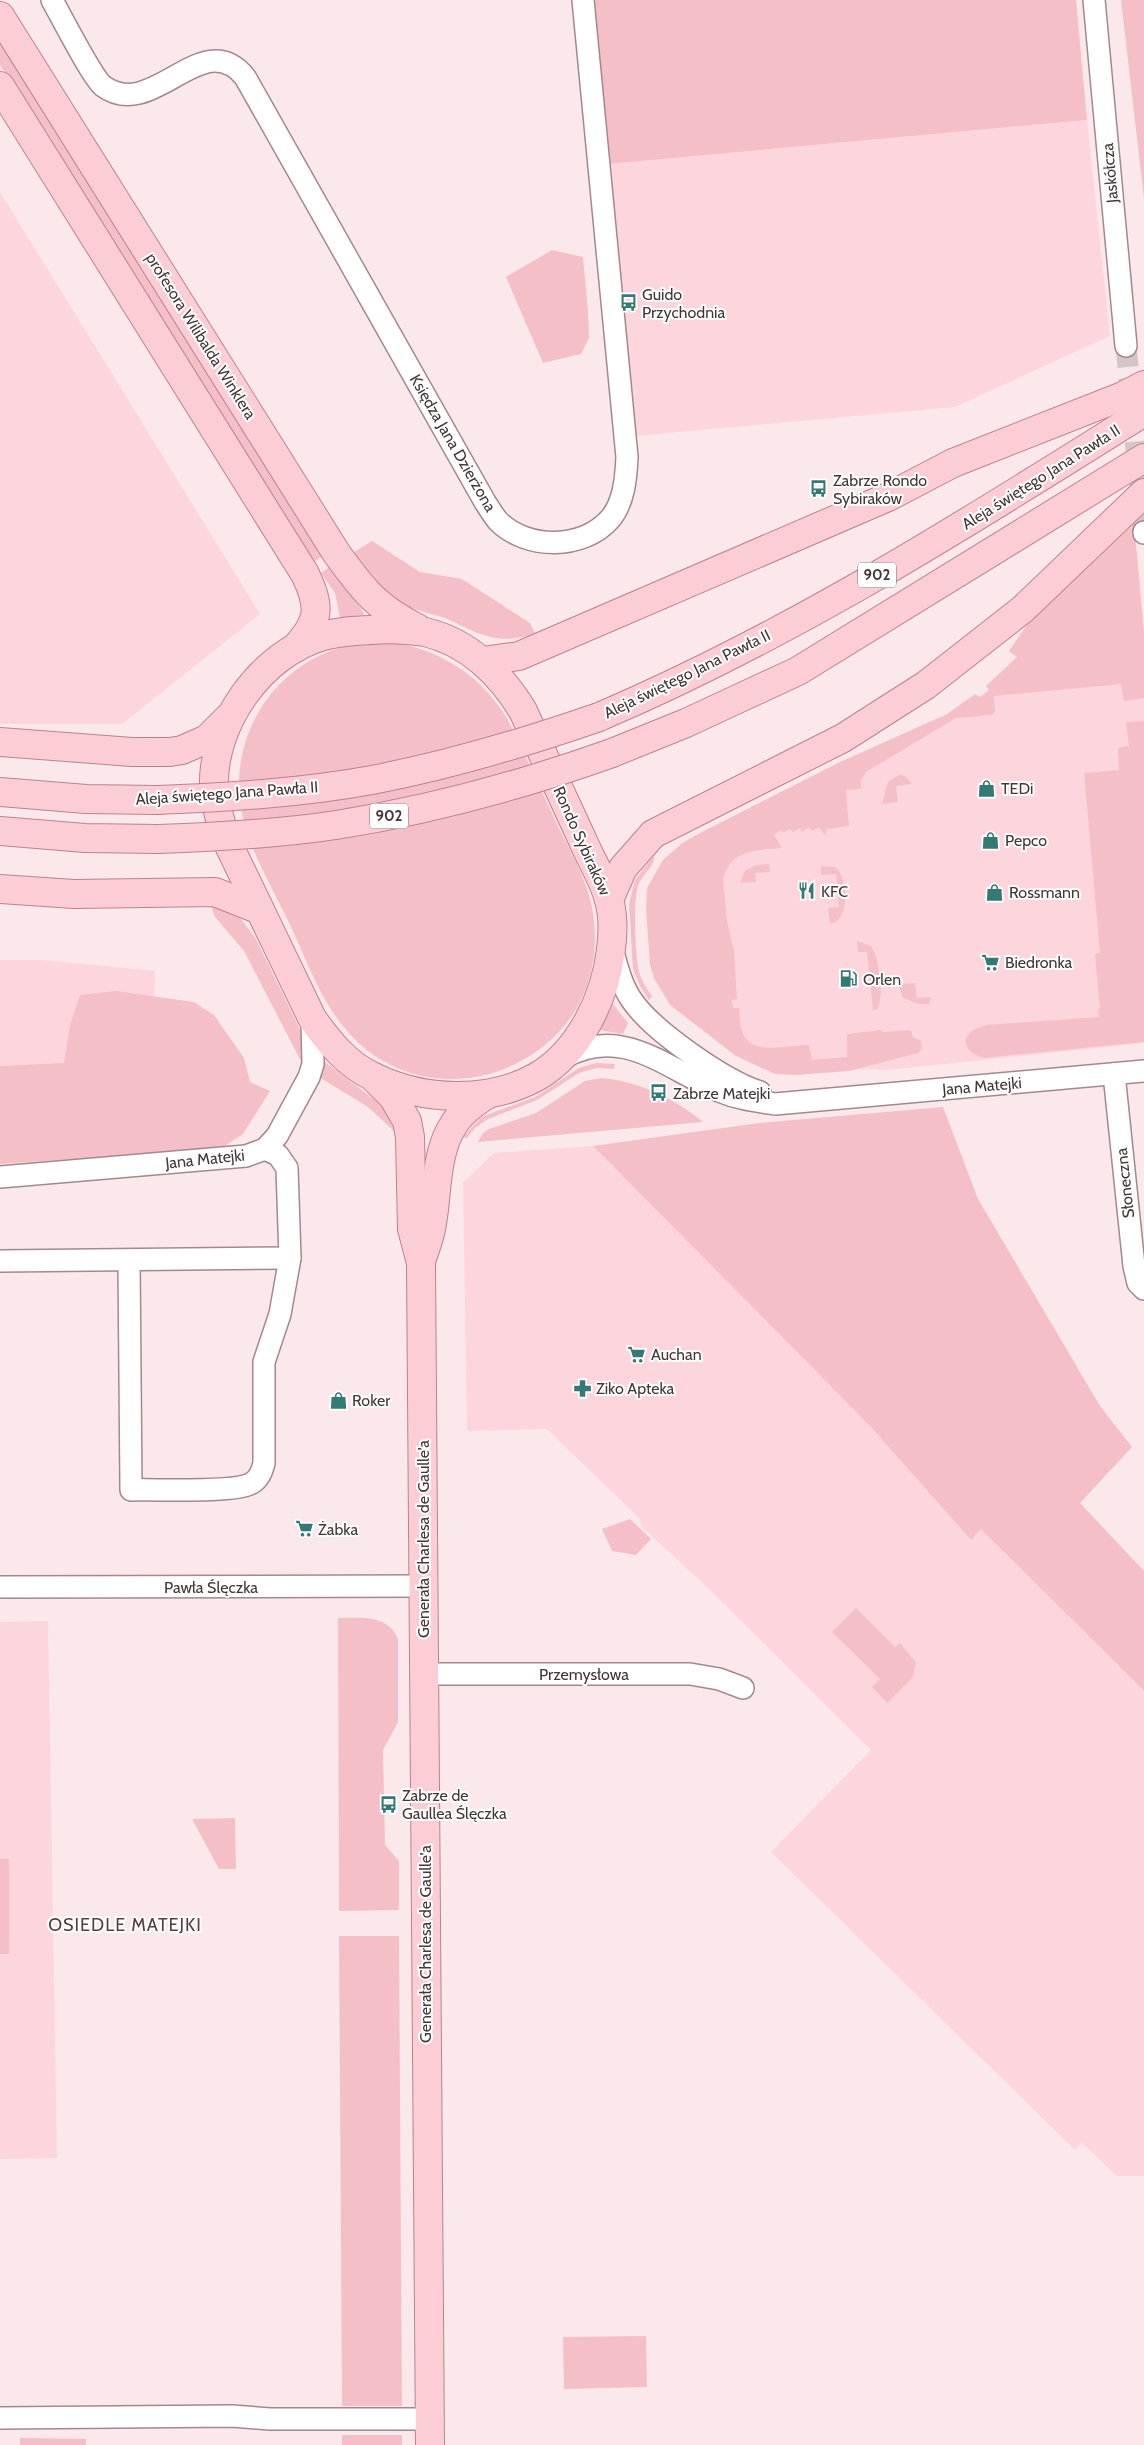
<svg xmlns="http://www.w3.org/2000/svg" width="1144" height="2445" font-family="Cabin,sans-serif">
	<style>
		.built { fill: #fdd5dc }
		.green { fill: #f5bfc8 }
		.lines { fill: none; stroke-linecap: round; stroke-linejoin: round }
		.minor-tunnel { stroke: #d6c5c7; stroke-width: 21; stroke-dasharray: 21 11; stroke-linecap: butt }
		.minor-casing { stroke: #a4888d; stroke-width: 24 }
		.major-casing { stroke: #bb828e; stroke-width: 30 }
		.minor { stroke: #fff; stroke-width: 21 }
		.major { stroke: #fdcdd6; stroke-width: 28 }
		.major-bridge-casing { stroke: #bb828e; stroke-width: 30; stroke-linecap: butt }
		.major-bridge { stroke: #fdcdd6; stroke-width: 28 }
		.labels { text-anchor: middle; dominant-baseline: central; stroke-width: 4; stroke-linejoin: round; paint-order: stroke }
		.shield { fill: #fff; stroke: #7b7374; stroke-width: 1 }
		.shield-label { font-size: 15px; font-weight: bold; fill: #433739 }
		.street-label { font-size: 16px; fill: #433739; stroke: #fff }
		.poi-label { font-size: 16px; fill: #433739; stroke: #fff; text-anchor: start }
		.neighbourhood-label { font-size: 18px; letter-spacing: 1px; fill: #573e43; stroke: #fff }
	</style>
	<rect width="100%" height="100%" fill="#fbe8eb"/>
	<g class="built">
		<path d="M1087 120 1110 336 955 407 634 436 608 164Z"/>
		<path d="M0 192 260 614 122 724H0Z"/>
		<path d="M1046 657 1144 661V1043L888 1070 778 1067 728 1039 707 847 958 714Z"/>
		<path d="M0 960H43L155 971 152 1131 0 1137Z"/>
		<path d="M593 1146 870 1426 971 1540 981 1529 1144 1691V2176H1117L1082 2143 1075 2150 771 1852 871 1750 709 1589 641 1526 640 1519 547 1429 467 1431 463 1183 494 1153Z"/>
		<path d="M48 1621 57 2158 0 2159V1622Z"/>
	</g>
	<g class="green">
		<path d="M593 0H1076L1087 120 608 164Z"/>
		<path d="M1121 0H1144V199Z"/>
		<path d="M0 39 324 555 314 562 0 65Z"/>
		<path d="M552 250 583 257 588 311 589 338 581 354 543 363 506 277Z"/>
		<path d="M1133 511 1144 632V698L1124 701 1121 684 994 696 995 712 992 715 956 718 866 772 861 780V789L846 790 849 826 827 829 825 836 819 827 812 831 809 827 802 832 800 828 793 832 790 829 783 833 781 830 774 835 782 848C757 850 730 849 723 879L727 921 734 951 737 999 732 1000 733 1008H739C740 1015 739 1024 742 1031 750 1058 789 1044 809 1045L812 1060 847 1057V1034L882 1030 883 1032 911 1030 913 1037 921 1041 922 1049 918 1053 849 1071 797 1075 775 1074 736 1056 670 1005 654 978 650 964 646 910 647 888 663 860 681 844 696 835 838 763 947 714 975 694 980 697 989 690 986 686 1017 657 1009 651 1049 593Z"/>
		<path d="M372 541 420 572 462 579 530 623 536 635 509 639 494 638 477 633 445 618 407 607 386 595 351 554Z"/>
		<path d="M331 566 364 613 363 615 340 618 335 593 321 573Z"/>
		<path d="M398 643C446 653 483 678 508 720 525 755 541 789 557 824 567 845 580 867 587 889 604 940 594 998 555 1036 492 1097 392 1094 339 1021 317 992 305 956 289 923 273 889 252 855 243 818 225 744 269 667 343 647 361 642 380 643 398 643Z"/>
		<path d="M1144 721V1042L984 1058C973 1056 957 1043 971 1032 975 1029 981 1027 986 1025L1099 1017 1098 1009H1100L1095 954 1100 953 1084 773 1119 770 1118 748 1129 746 1126 722Z"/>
		<path d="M899 775 905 776 912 784 896 786 898 802 882 804 888 782Z"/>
		<path d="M654 856C656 865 641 876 638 886 633 900 635 961 640 975 643 983 647 989 652 996L649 1000 640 986 633 969 629 904 635 880Z"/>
		<path d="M769 864 770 872 755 873 756 882 740 883 745 871 756 865Z"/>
		<path d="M821 866 835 867C847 874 852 921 830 924L828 908 839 907 836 874 821 875Z"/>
		<path d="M211 906 227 910 241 919 256 939 304 1038V1067L244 951 215 917Z"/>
		<path d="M857 941 871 946C879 956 885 999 877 1009L873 1010 867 952H858Z"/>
		<path d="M915 983 917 998 931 997 930 1004H918L902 997 899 984Z"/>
		<path d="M116 991 194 1002 214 1015 244 1058 250 1082 270 1091 243 1134 220 1149 0 1164V1066L64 1063 70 1025 80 995Z"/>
		<path d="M613 1004 628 1023 623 1034 599 1030Z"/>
		<path d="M325 1062 380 1104 389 1117 394 1131 368 1107 319 1077Z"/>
		<path d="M596 1063 615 1064 614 1069 597 1068 579 1073 537 1100 488 1119 475 1128 467 1138 463 1137 481 1117 535 1097 579 1068Z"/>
		<path d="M601 1078C638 1081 674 1098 703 1122L478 1142 483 1133 489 1129 536 1113 585 1081Z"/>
		<path d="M943 1107 978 1199 1100 1406 1132 1447 1080 1503 1144 1571V1691L981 1529 971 1540 870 1426 593 1146 759 1123Z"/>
		<path d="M630 1519 651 1539 636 1555 612 1551 602 1529Z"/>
		<path d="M856 1608 895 1647 900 1643 916 1663 913 1677 887 1703 872 1687 880 1679 832 1632Z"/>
		<path d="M338 1618C361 1618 388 1614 398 1639V1722L383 1750 385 1845 399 1861V1910L339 1911Z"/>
		<path d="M235 1818 236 1869H219L192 1819Z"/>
		<rect x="0" y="1859" width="9" height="95"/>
		<path d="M339 1936H399L402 2406H342Z"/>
		<path d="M646 2336 647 2387 564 2389 563 2337Z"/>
		<rect x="342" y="2435" width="60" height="10"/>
		<path d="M20 2438 86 2439V2445H20Z"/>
	</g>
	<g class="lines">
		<path class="minor-tunnel" d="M1126 346 1144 532"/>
		<defs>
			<g id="minor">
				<path d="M52 0C61 16 92 77 103 86 153 123 202 24 245 77L485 502C489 508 493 515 498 521 527 550 583 550 610 519 624 503 626 478 627 457L583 0"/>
				<path d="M1094 0 1126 346"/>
				<path d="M1144 532V533"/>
				<path d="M612 949C617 966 621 984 631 999 651 1030 725 1081 760 1092"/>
				<path d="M563 1058C622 1024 665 1068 719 1091 738 1099 755 1101 775 1104L1144 1071"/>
				<path d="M1114 1074 1134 1266 1138 1283 1144 1289"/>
				<path d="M0 1177 246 1156 265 1149 277 1136 309 1077 313 1064 312 1018"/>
				<path d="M0 1261 290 1258"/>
				<path d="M129 1261 131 1490C154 1489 233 1493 250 1484 259 1480 262 1472 264 1463V1362L280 1314 290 1258 287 1168 278 1155 265 1149"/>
				<path d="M0 1587 423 1586"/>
				<path d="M423 1674H690L719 1679 743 1688"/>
				<path d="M0 2418 232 2416 270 2419H429"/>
			</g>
			<g id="major">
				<path d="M0 16 337 554C364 591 376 607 417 628"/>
				<path d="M0 86 305 574C321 607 320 621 295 648"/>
				<path d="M390 629C402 630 414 630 425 632 468 642 501 674 523 711 543 754 563 798 583 841 591 860 604 880 609 900 613 914 613 934 611 949 606 996 580 1051 538 1076 489 1104 423 1101 374 1077 347 1065 328 1041 312 1018L224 835C220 819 215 803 214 787 212 723 261 654 323 636 345 630 368 630 390 629Z"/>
				<path d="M483 661 519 656 888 497 953 463 1123 396 1144 385"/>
				<path d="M599 717C791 635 968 523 1144 412"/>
				<path d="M0 742 132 752H170L182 750 207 739 228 718"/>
				<path d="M612 753 686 723 798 671 1144 458"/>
				<path d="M0 792 86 799 157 800"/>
				<path d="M0 831 85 838 158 839"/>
				<path d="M0 889 74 894 215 892 260 910"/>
				<path d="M609 900 623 868 653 834 843 738 926 685 1023 609 1144 493"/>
				<path d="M373 1077 393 1097 407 1121 410 1137 412 1229 421 1263 430 2445"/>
				<path d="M421 1262C424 1251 429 1240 431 1229 438 1196 434 1154 454 1124 462 1111 475 1102 488 1094"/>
			</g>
		</defs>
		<use href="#minor" class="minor-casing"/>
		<use href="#major" class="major-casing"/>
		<use href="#minor" class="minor"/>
		<use href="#major" class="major"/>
		<defs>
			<g id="major-bridge">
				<path d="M157 800C229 797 301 793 372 780 450 765 524 743 599 717"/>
				<path d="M158 839C217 837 277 834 336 825 431 810 522 785 612 753"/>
			</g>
		</defs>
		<use href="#major-bridge" class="major-bridge-casing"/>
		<use href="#major-bridge" class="major-bridge"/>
	</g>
	<defs>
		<symbol id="bus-bare" viewBox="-9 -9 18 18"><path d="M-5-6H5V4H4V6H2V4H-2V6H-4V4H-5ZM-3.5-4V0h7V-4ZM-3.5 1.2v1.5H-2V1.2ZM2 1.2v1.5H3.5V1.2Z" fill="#337a74" stroke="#fff" stroke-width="2.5" paint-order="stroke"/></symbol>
		<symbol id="shop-bare" viewBox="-9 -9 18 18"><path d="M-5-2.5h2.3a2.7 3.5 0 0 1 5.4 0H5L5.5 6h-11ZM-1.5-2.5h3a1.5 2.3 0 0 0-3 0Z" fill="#337a74" stroke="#fff" stroke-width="2.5" paint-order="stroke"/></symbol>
		<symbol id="restaurant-bare" viewBox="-9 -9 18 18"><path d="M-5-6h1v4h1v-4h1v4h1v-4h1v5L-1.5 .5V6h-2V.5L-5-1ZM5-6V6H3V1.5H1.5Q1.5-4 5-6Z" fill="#337a74" stroke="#fff" stroke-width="2.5" paint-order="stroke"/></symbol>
		<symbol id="supermarket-bare" viewBox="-9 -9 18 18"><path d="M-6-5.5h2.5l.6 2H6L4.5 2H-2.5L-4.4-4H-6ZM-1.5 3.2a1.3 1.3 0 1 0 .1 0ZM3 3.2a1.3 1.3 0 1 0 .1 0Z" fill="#337a74" stroke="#fff" stroke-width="2.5" paint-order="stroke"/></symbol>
		<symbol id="fuel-bare" viewBox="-9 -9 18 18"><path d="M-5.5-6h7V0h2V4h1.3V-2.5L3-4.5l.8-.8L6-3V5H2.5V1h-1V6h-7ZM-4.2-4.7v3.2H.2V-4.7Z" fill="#337a74" stroke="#fff" stroke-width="2.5" paint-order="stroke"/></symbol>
		<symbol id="pharmacy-bare" viewBox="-9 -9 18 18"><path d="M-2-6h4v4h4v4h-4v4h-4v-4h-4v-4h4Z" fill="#337a74" stroke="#fff" stroke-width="2.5" paint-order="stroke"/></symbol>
	</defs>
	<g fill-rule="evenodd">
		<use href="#bus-bare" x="616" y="290" width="25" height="25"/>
		<use href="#bus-bare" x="806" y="476" width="25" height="25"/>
		<use href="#shop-bare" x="974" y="776" width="25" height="25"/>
		<use href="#shop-bare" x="978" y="828" width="25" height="25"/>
		<use href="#restaurant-bare" x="794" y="878" width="25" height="25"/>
		<use href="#shop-bare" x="982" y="880" width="25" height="25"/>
		<use href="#supermarket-bare" x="978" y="950" width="25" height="25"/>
		<use href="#fuel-bare" x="836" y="966" width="25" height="25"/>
		<use href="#bus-bare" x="646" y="1080" width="25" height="25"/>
		<use href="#supermarket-bare" x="624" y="1342" width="25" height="25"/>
		<use href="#pharmacy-bare" x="570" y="1376" width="25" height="25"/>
		<use href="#shop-bare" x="326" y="1388" width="25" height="25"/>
		<use href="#supermarket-bare" x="292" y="1516" width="25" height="25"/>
		<use href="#bus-bare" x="376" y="1792" width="25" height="25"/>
	</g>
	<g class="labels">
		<g class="shield">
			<rect x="858" y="562.5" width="38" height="25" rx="4"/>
			<rect x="370" y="803.5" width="38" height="25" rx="4"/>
		</g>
		<g class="shield-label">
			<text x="877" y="575">902</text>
			<text x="389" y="816">902</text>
		</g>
		<g class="street-label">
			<text transform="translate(1110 173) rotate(-95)">Jaskółcza</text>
			<text transform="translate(201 336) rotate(58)">profesora Wilibalda Winklera</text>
			<text transform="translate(453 443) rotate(60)">Księdza Jana Dzierżona</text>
			<text transform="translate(1041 477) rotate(-32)">Aleja świętego Jana Pawła II</text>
			<text transform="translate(687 674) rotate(-26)">Aleja świętego Jana Pawła II</text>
			<text transform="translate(227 793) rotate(-4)">Aleja świętego Jana Pawła II</text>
			<text transform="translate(582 841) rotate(66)">Rondo Sybiraków</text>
			<text transform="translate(982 1086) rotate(-5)">Jana Matejki</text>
			<text transform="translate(205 1159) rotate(-6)">Jana Matejki</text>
			<text transform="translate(1125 1183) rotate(-96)">Słoneczna</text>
			<text transform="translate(423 1539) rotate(-90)">Generała Charlesa de Gaulle'a</text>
			<text x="211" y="1587">Pawła Ślęczka</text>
			<text x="584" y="1674">Przemysłowa</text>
			<text transform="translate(425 1944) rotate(-90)">Generała Charlesa de Gaulle'a</text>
		</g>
		<g class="poi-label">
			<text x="642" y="294">Guido<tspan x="642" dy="18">Przychodnia</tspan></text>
			<text x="833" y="480">Zabrze Rondo<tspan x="833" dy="18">Sybiraków</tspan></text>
			<text x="1001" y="788">TEDi</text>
			<text x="1005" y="840">Pepco</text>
			<text x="821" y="891">KFC</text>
			<text x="1009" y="892">Rossmann</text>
			<text x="1005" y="962">Biedronka</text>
			<text x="863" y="979">Orlen</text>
			<text x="673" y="1093">Zabrze Matejki</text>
			<text x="651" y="1354">Auchan</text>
			<text x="596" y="1388">Ziko Apteka</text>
			<text x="352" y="1400">Roker</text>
			<text x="318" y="1529">Żabka</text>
			<text x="402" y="1795">Zabrze de<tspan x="402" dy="18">Gaullea Ślęczka</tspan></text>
		</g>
		<g class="neighbourhood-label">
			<text x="125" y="1925">OSIEDLE MATEJKI</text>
		</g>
	</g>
</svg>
